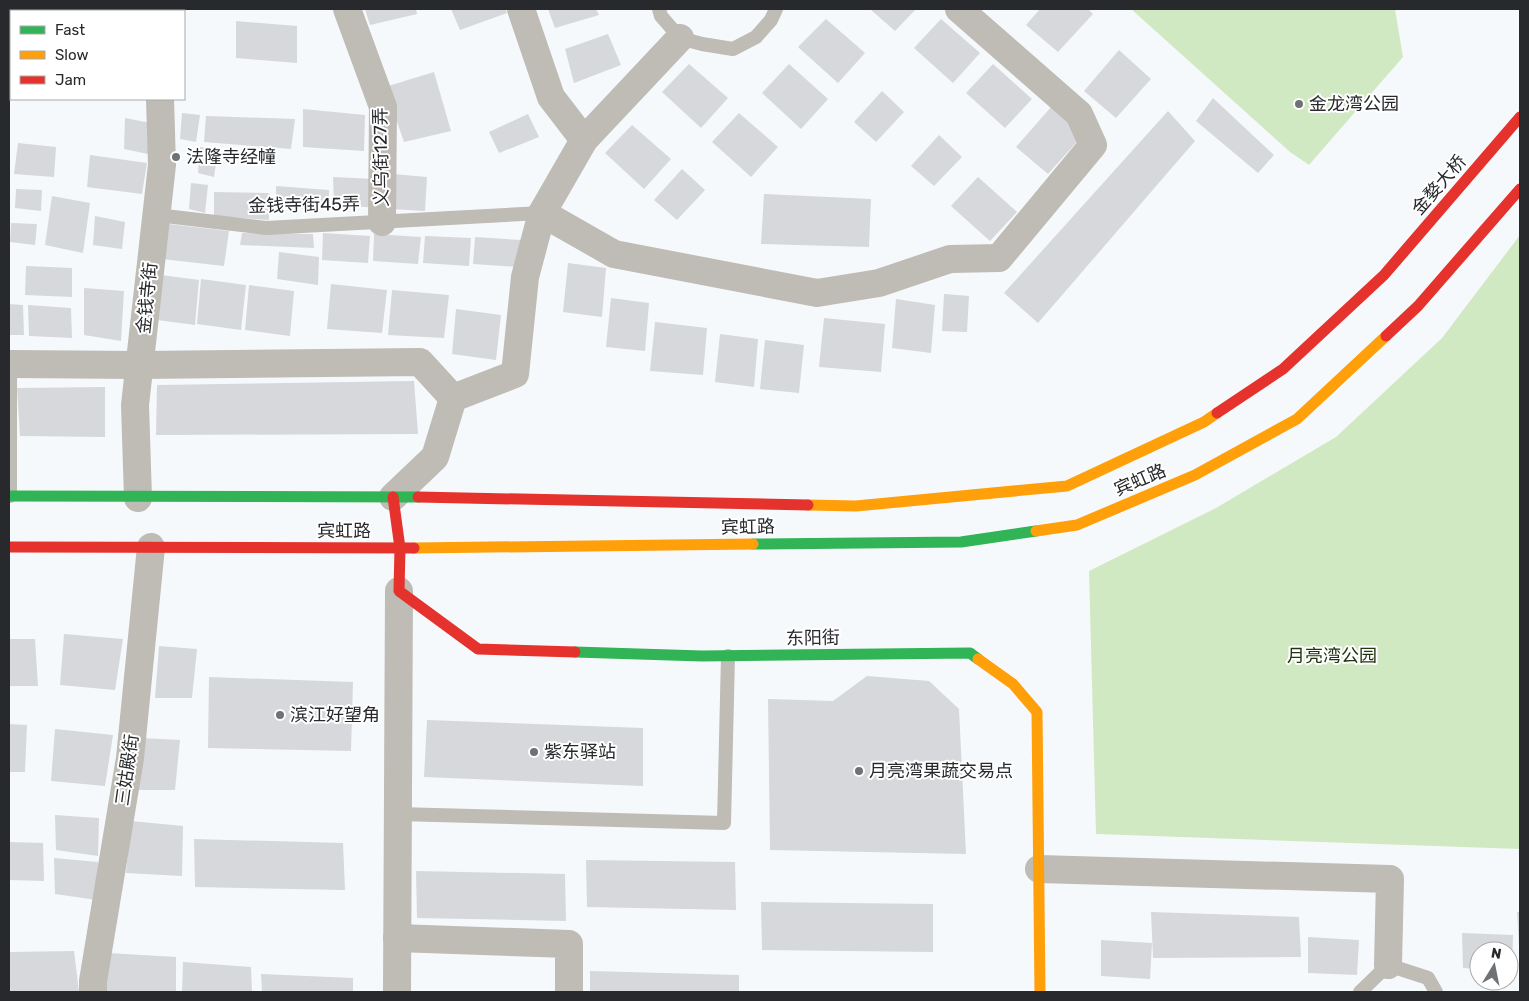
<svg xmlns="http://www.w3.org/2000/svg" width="1529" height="1001" font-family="Rubik,'Noto Sans SC',sans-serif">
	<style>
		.green { fill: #d1e9c2 }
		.building { fill: #d6d8db }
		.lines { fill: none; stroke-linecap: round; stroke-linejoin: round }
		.lane { stroke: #bfbbb5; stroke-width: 14 }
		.street { stroke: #bfbbb5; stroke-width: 28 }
		.fast { stroke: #30b455; stroke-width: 11 }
		.slow { stroke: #ff9f0a; stroke-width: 11 }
		.jam { stroke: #e5322d; stroke-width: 11 }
		.poi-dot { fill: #6f7275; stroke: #fff; stroke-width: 2 }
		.labels { text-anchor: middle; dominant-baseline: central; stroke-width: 4; stroke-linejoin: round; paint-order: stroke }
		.poi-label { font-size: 18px; fill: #27292c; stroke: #fff; text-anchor: start }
		.street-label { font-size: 18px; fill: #27292c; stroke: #fff }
		.park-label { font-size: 18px; fill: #231; stroke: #fff }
	</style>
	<rect width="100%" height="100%" fill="#f6f9fc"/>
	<g class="green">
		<path d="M1131 9H1395L1403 57 1309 165 1290 152Z"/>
		<path d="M1520 235V849L1096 834 1089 571 1216 508 1336 437 1442 338Z"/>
	</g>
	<g class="building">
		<rect x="83" y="9" width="38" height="2"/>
		<path d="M365 9H416L417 14 370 25Z"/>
		<path d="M451 9H505L507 13 460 30Z"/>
		<path d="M548 9H596L599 15 555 28Z"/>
		<path d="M870 9H916L895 31Z"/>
		<path d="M1040 9H1088L1093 14 1058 52 1026 25Z"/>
		<path d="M826 19 865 53 838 83 798 47Z"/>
		<path d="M941 19 980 53 953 83 914 48Z"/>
		<path d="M236 21 297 26V63L236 58Z"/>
		<path d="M608 34 621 65 574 83 565 49Z"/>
		<path d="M1119 50 1151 79 1116 118 1084 91Z"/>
		<path d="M689 64 728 98 701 128 662 92Z"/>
		<path d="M789 64 828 99 801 129 762 93Z"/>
		<path d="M993 64 1032 99 1005 128 966 93Z"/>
		<path d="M434 72 451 131 404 142 385 87Z"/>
		<path d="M882 91 904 112 876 142 854 122Z"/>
		<path d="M1213 98 1274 155 1258 173 1196 121Z"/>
		<path d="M1052 106 1083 135 1048 174 1016 147Z"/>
		<path d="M303 109 365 115 364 151 303 147Z"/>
		<path d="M1168 111 1195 141 1038 323 1004 293Z"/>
		<path d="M182 113 200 115 196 142 180 139Z"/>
		<path d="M739 113 778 147 751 177 712 142Z"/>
		<path d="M528 114 539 137 499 153 489 132Z"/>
		<path d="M206 116 295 119 291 149 204 142Z"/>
		<path d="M125 118 151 123 148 154 124 149Z"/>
		<path d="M632 125 671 159 644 189 605 153Z"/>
		<path d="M939 135 962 157 934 186 911 166Z"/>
		<path d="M18 143 56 147 54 177 14 174Z"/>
		<path d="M200 147 218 150 214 177 198 173Z"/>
		<path d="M90 155 147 163 142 194 87 187Z"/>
		<path d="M682 169 705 190 677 220 654 200Z"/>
		<path d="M393 174 427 177 425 211 391 209Z"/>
		<path d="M333 177 375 179V208L334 204Z"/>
		<path d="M978 177 1017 212 990 241 951 206Z"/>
		<path d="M191 183 208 185 205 213 189 209Z"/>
		<path d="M276 186 329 190V210L276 207Z"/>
		<path d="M16 189 42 190 41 211 15 208Z"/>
		<path d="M214 192 269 193V220L214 216Z"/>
		<path d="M764 194 871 199 869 247 761 244Z"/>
		<path d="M52 196 90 203 83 253 45 245Z"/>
		<path d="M95 216 125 222 122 249 93 245Z"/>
		<path d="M11 223 37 224 35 245 10 242Z"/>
		<path d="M168 224 229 231 224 266 162 259Z"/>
		<path d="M242 233 313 234 314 248 240 245Z"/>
		<path d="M323 233 370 236 368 263 322 260Z"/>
		<path d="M374 234 421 237 418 264 373 261Z"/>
		<path d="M425 236 471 238 469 266 423 263Z"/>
		<path d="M475 237 521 240 519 267 473 264Z"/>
		<path d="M279 252 319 257 318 285 277 279Z"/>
		<path d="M568 263 606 268 602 317 563 312Z"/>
		<path d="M26 266 72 268V297L25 295Z"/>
		<path d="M154 274 199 280 195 325 150 319Z"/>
		<path d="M201 279 246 285 241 330 197 324Z"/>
		<path d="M331 284 387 290 382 333 327 329Z"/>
		<path d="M249 285 294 291 290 336 245 330Z"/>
		<path d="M84 288 124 291 121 341 84 335Z"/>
		<path d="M392 290 449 295 444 338 388 335Z"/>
		<path d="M944 294 969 296 967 332 942 331Z"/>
		<path d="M611 298 649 303 645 351 606 347Z"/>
		<path d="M896 299 935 305 931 353 892 348Z"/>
		<path d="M9 304 23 305 24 335H9Z"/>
		<path d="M28 305 71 308 72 338 29 336Z"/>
		<path d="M456 309 501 315 496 360 452 354Z"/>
		<path d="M824 318 885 324 881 372 819 367Z"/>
		<path d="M655 322 707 328 703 375 650 371Z"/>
		<path d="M720 334 758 339 754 387 715 382Z"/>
		<path d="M765 340 804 345 799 393 760 389Z"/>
		<path d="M414 381 418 434 156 435 157 385Z"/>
		<path d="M105 387V437L20 436 17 388Z"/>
		<path d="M64 634 123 639 115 690 60 685Z"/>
		<path d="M9 639H35L38 686H9Z"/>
		<path d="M159 646 197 649 192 698H155Z"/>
		<path d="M867 676 929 681 959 709 966 854 770 850 768 699 833 701Z"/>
		<path d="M209 677 353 682 351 751 208 748Z"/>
		<path d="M427 720 643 728V786L424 777Z"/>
		<path d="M9 724 27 725 25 772H9Z"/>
		<path d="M55 729 113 735 105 786 51 781Z"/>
		<path d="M142 738 180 740 175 790H138Z"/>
		<path d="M55 815 99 818 98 856 56 850Z"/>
		<path d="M131 821 183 826 182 876 126 873Z"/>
		<path d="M194 839 343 843 345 890 195 887Z"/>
		<path d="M9 842 43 843 44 881 9 880Z"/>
		<path d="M54 858 98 862 97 900 55 894Z"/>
		<path d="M586 860 735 862 736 910 587 907Z"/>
		<path d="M416 871 565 874 566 921 417 918Z"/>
		<path d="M761 902 933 904V952L762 950Z"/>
		<path d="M1151 912 1299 917 1301 957 1153 958Z"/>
		<path d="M1517 912H1520V945H1519Z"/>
		<path d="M1462 933 1513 935 1512 970H1509V951H1479V969L1463 968Z"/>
		<path d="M1308 937 1359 940 1357 975 1308 973Z"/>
		<path d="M1101 940 1152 943 1150 979 1101 976Z"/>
		<path d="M74 951 79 992H9V952Z"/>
		<path d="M108 953 176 957V992H106Z"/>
		<path d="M183 962 251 967 252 992H182Z"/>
		<path d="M590 971 739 975V992H590Z"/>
		<path d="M261 974 353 978V992H262Z"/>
	</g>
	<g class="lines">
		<g class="lane">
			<path d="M659 9 661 16 680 38 702 44 733 49 756 37 771 20 776 9"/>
			<path d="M157 215 266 228 542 213"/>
			<path d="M10 496V364"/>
			<path d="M398 814 724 823 728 656"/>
			<path d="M1360 992 1388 965 1428 978 1436 992"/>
		</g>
		<g class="street">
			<path d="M155 9V11"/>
			<path d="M347 9 383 107 382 222"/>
			<path d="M521 9 551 97 584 140"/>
			<path d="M542 213 614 254 817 293 879 283 950 259 999 258 1093 145 1079 114 959 9"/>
			<path d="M9 364 140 365 420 362 453 398"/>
			<path d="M393 497 435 457 453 398 515 374 525 277 542 213 584 140 680 38"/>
			<path d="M138 498 135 405 162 165 160 99"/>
			<path d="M1039 869 1390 879 1388 965"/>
			<path d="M397 938 569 944V992"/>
			<path d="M93 992V981L130 758 151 547"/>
			<path d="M397 992 399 591"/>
		</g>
		<g class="fast">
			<path d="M9 496 418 497"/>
			<path d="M753 544 961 542 1036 531"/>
			<path d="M575 652 702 656 970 653 978 659"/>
		</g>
		<g class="slow">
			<path d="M808 505 856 506 1067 486 1204 422 1217 413"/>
			<path d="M1036 531 1077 525 1195 475 1297 419 1386 336"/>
			<path d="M414 548 753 544"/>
			<path d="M978 659 1013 684 1037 712 1040 992"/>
		</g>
		<g class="jam">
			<path d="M1386 336 1418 306 1520 189"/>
			<path d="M1217 413 1283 369 1384 275 1520 117"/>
			<path d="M393 497 400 548 399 591 478 649 575 652"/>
			<path d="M418 497 808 505"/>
			<path d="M9 547 414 548"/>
		</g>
	</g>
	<g class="poi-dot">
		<circle cx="1299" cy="104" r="5"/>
		<circle cx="176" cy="157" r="5"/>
		<circle cx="280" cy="715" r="5"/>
		<circle cx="534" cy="752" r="5"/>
		<circle cx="859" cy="771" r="5"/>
	</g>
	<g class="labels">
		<g class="poi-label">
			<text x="1309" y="104">金龙湾公园</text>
			<text x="186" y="157">法隆寺经幢</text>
			<text x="290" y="715">滨江好望角</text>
			<text x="544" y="752">紫东驿站</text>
			<text x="869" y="771">月亮湾果蔬交易点</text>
		</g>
		<g class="street-label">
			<text transform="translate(381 157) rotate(-91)">义乌街127弄</text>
			<text transform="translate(1439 185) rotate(-49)">金婺大桥</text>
			<text transform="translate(304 205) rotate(-1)">金钱寺街45弄</text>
			<text transform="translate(147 298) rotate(-84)">金钱寺街</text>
			<text transform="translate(1140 480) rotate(-23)">宾虹路</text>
			<text transform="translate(748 527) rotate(-1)">宾虹路</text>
			<text x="344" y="531">宾虹路</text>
			<text transform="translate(813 638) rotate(-1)">东阳街</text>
			<text transform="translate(127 770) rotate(-82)">三姑殿街</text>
		</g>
		<g class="park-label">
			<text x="1332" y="656">月亮湾公园</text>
		</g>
	</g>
	<rect width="1529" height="1001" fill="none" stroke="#27292c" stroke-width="20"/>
	<rect x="10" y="10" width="175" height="90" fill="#ffffff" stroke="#a9a9ab"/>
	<rect x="20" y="26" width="25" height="8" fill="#30b455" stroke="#a9a9ab"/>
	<text x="55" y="35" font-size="15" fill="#27292c">Fast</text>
	<rect x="20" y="51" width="25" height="8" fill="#ff9f0a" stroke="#a9a9ab"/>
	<text x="55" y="60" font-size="15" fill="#27292c">Slow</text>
	<rect x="20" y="76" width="25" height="8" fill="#e5322d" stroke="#a9a9ab"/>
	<text x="55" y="85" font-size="15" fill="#27292c">Jam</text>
	<g transform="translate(1494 966) rotate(10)"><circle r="24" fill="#ffffff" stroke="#a9a9ab"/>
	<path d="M0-4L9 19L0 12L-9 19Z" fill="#6f7275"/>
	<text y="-8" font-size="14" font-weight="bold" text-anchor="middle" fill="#27292c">N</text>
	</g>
</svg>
